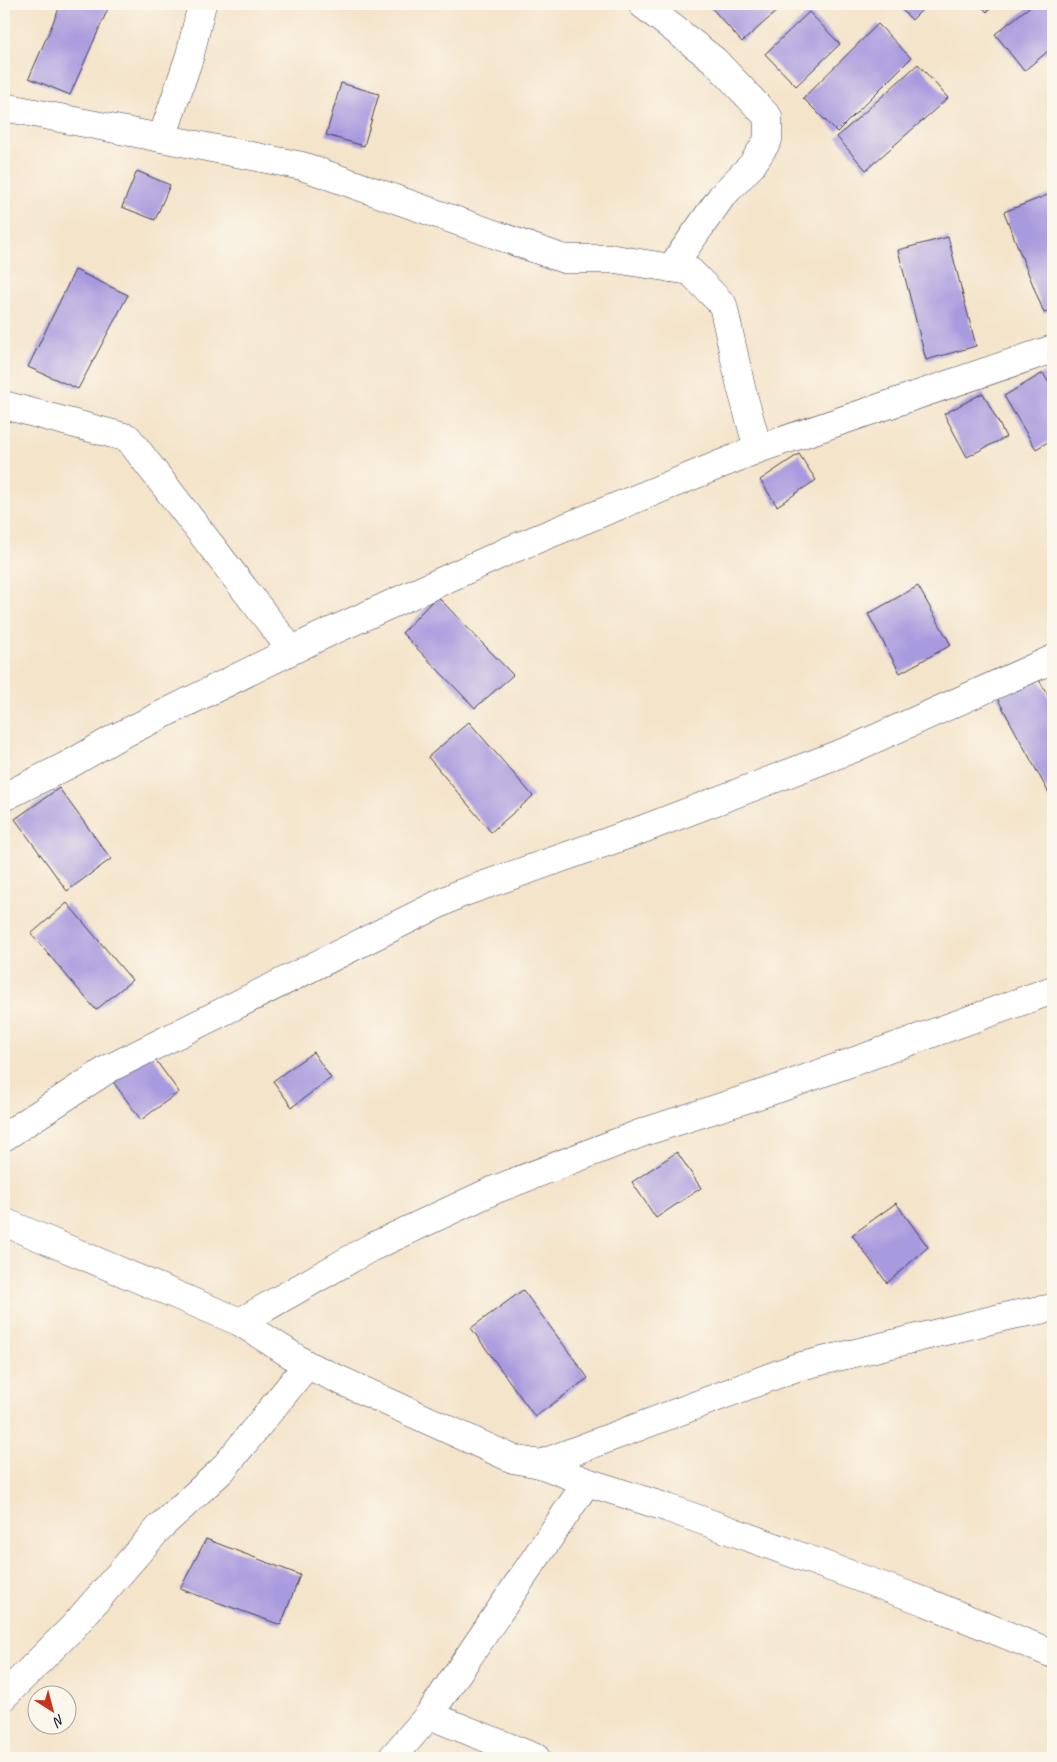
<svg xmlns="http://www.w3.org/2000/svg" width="1057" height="1762" font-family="Caveat,sans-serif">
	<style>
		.building { fill: #a89ade }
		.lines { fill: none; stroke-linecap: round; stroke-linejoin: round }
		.minor-casing { stroke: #423f50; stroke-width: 29 }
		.minor { stroke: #fff; stroke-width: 28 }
	</style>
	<rect width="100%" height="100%" fill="#fbf7ec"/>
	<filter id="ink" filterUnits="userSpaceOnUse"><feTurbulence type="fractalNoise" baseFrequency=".02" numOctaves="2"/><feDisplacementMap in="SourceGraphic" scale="10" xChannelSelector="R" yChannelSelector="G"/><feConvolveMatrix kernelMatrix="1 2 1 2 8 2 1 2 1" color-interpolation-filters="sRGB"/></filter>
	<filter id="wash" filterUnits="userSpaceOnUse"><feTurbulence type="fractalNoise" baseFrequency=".0096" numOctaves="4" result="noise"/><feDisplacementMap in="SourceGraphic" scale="20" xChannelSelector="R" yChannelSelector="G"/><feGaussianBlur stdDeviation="1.12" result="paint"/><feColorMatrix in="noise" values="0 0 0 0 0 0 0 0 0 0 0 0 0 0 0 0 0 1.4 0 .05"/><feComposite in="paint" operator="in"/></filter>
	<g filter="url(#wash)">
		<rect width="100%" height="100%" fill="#f4e4ca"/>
		<g id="blocks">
			<g class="building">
				<path d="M61 4H110L70 95 29 78Z"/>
				<path d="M711 4H785L742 42 709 5Z"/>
				<path d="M896 4H928L912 20Z"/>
				<path d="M979 4H996L987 12Z"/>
				<path d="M1033 4H1049L1053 10V47L1024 71 995 34Z"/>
				<path d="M809 12 840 44 796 86 765 54Z"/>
				<path d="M878 24 911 58 837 132 803 98Z"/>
				<path d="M918 64 948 98 866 170 837 137Z"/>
				<path d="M341 83 379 94 364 146 326 135Z"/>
				<path d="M137 171 170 185 155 220 122 207Z"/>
				<path d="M1050 194 1053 203V310L1044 313 1004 212Z"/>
				<path d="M948 237 976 346 926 360 898 250Z"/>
				<path d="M75 270 128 295 78 389 28 367Z"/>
				<path d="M1043 373 1053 390V439L1036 449 1004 396Z"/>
				<path d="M983 393 1006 437 967 457 944 414Z"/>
				<path d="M799 454 816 480 777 506 760 480Z"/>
				<path d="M918 586 951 645 900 673 868 614Z"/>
				<path d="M437 596 513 675 475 708 402 633Z"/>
				<path d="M1038 678 1053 704V796L1051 797 996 696Z"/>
				<path d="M469 722 533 796 491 832 428 757Z"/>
				<path d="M59 788 111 859 67 891 15 819Z"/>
				<path d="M67 903 132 980 96 1010 31 934Z"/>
				<path d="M149 1051 179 1092 141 1120 111 1079Z"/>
				<path d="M313 1052 331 1078 292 1107 273 1081Z"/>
				<path d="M677 1152 701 1188 656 1218 632 1182Z"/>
				<path d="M896 1203 928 1247 887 1283 852 1235Z"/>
				<path d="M523 1290 588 1378 535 1417 471 1328Z"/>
				<path d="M206 1539 300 1575 281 1625 180 1589Z"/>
			</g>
		</g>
	</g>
	<g filter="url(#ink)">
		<use href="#blocks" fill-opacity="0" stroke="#423f50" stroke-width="1"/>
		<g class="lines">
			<defs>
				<g id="minor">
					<path d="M642 4 714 60 768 117V140L752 165 722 196 671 268"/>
					<path d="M4 107 302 166 564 259H615L690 271 723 305 741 387 758 449"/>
					<path d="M162 138 190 55 202 4"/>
					<path d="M4 405 128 438 286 643"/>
					<path d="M4 797 70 764 115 738 319 637 510 550 758 449 1053 349"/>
					<path d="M4 1137 108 1069 459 894 638 831 852 749 1053 659"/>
					<path d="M4 1222 240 1322 307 1365 513 1459 540 1464 587 1482 668 1508 926 1602 1053 1654"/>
					<path d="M240 1322 370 1248 494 1190 644 1132 777 1089 1053 990"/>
					<path d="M540 1464 797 1367 1012 1315 1053 1308"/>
					<path d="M4 1696 73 1627 160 1527 222 1470 307 1365"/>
					<path d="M429 1715 536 1758"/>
					<path d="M392 1758 429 1715 587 1482"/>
				</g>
			</defs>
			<use href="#minor" class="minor-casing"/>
			<use href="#minor" class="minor"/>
		</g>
	</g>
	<rect width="1057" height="1762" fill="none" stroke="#fbf7ec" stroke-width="20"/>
	<g transform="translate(52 1710) rotate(144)"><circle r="24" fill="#fbf7ec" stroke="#a4a2a5"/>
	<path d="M0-4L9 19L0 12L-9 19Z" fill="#c8321e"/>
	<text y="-8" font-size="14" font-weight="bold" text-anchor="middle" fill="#22223b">N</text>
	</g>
</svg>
